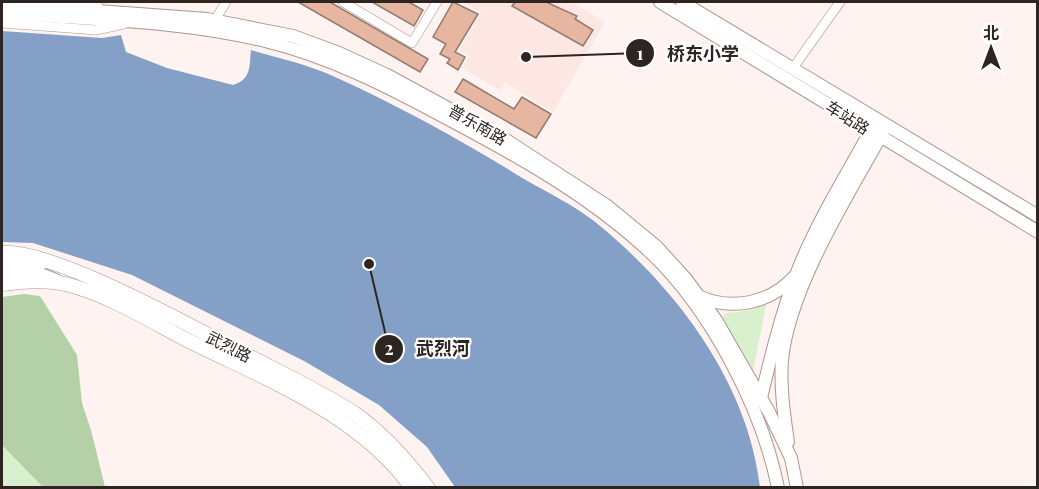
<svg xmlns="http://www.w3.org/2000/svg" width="1039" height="489" font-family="'Playfair Display','Noto Sans SC',serif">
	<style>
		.education { fill: #fce7e2 }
		.green { fill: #d9f0cf }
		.forest { fill: #b4d0a7 }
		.water { fill: #85a0c6 }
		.building { fill: #e6b6a1; stroke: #917a70; stroke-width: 1.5 }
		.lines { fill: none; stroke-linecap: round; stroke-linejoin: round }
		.minor-casing { stroke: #ad958c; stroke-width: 10 }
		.secondary-casing { stroke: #ad958c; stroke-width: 14 }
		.primary-casing { stroke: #ad958c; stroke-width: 15 }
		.minor { stroke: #fff; stroke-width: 9 }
		.secondary { stroke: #fff; stroke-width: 12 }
		.primary { stroke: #fff; stroke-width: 14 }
		.labels { text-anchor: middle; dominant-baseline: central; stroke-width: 4.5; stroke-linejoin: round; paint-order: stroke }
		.street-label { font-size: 16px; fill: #2e2521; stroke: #fff }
		.leader { fill: none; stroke: #2e2521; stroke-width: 2 }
		.callout-dot { fill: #2e2521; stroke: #fff; stroke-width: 2 }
		.mark-label { font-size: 18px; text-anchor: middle; font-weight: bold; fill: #fff }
		.callout-label { font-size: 18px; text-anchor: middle; font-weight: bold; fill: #2e2521; stroke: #fff; stroke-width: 4.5; stroke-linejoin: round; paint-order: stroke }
	</style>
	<rect width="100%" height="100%" fill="#fef3f0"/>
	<path class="education" d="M462 2H572L605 22 553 112 505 83 500 90 462 68 469 56 459 50 481 13Z"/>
	<g class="green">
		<path d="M764 303 766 305 753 371 749 370 722 317 726 313 739 312Z"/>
		<path d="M2 330 57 487 2 488Z"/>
	</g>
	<path class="forest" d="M24 294 40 296 77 355 82 403 91 430 105 487H43L2 445V297Z"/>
	<path class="water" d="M2 31 102 38 121 35 126 52 167 68 233 85C252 79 249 66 251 50 278 58 307 64 333 76 399 106 463 141 524 179 547 192 573 205 594 221 675 286 748 382 760 487H455L427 447 379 405 304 361 132 275 33 243 2 242Z"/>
	<g class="building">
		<path d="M298 2H330L428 59 420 72Z"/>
		<path d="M372 2H409L423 10 414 26Z"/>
		<path d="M453 2 478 14 455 52 465 57 458 70 447 63 450 59 440 54 446 44 433 37Z"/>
		<path d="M515 2H546L577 16 575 19 593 30 583 46 512 6Z"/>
		<path d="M463 79 514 109 522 97 551 114 536 138 455 92Z"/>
	</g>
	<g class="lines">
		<defs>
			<g id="minor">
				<path d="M75 2 98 6"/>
				<path d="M343 2 412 43 437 2"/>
				<path d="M215 20 226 2"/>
				<path d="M2 23 96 30 124 24"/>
				<path d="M793 68 840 2"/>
			</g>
			<g id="secondary">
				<path d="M660 2 1038 232"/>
				<path d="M682 2 1038 216"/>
				<path d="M2 4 207 19 293 36 339 53 387 75 503 138 606 205 657 247 686 279 716 320 769 412 791 458 797 488"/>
				<path d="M2 13C90 20 179 20 265 41 331 57 391 88 450 120 520 157 593 198 651 253 710 309 762 407 778 488"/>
				<path d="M2 263 41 264"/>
				<path d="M2 272 38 273 56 280"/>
				<path d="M698 296C731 311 769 304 794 277"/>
				<path d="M761 398C771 356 781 315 796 275 816 223 847 174 874 125"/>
				<path d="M788 442C784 415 780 388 782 360 789 288 848 195 883 132"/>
			</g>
			<g id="primary">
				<path d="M2 253C53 249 190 326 241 352 279 372 318 390 354 413 383 433 406 459 428 488"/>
				<path d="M2 284C22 282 44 279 65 284 107 294 147 319 185 339 265 379 358 413 412 488"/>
			</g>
		</defs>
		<use href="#minor" class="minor-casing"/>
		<use href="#secondary" class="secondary-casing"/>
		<use href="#primary" class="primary-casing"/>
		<use href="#minor" class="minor"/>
		<use href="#secondary" class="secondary"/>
		<use href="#primary" class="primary"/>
	</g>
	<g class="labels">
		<g class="street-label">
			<text transform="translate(848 117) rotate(32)">车站路</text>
			<text transform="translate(478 124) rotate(30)">普乐南路</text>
			<text transform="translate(229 346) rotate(27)">武烈路</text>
		</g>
	</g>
	<path class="leader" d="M526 57L640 53M369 264L389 349"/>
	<g class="callout-dot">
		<circle cx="526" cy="57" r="6"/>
		<circle cx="369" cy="264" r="6"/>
		<circle cx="640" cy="53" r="15"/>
		<circle cx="389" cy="349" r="15"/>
	</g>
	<g class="mark-label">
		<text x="640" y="60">1</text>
		<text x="389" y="355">2</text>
	</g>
	<g class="callout-label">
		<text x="703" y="60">桥东小学</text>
		<text x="443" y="355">武烈河</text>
	</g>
	<rect width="1039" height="489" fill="none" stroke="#2e2521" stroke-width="6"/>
	<g transform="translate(991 48)" stroke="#ffffff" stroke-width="4.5" paint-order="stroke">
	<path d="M0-4.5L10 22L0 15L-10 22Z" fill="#2e2521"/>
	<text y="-9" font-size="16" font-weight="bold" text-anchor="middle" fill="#2e2521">北</text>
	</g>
</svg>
